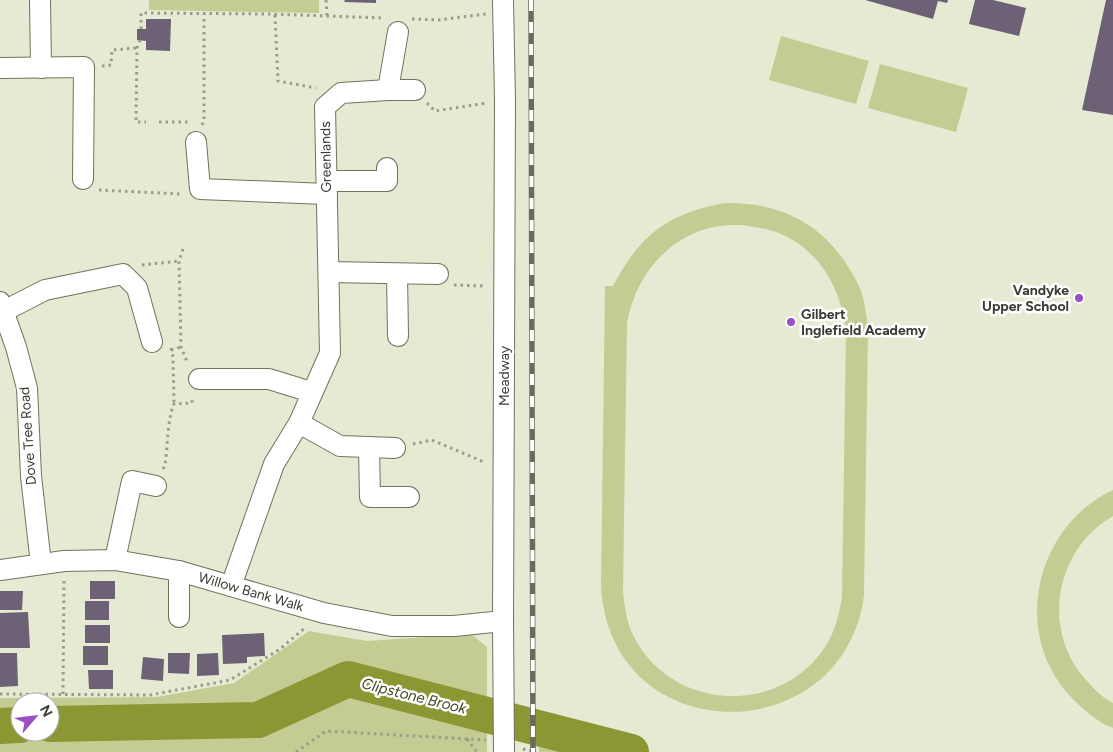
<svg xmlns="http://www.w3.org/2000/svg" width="1113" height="752" font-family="Figtree,sans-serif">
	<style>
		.green { fill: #c4cc94; fill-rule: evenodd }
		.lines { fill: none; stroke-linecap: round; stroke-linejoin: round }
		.river { stroke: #8c9633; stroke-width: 36 }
		.building { fill: #6d6275 }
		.minor-casing { stroke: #70735e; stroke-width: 22 }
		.path { stroke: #999c8a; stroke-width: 3; stroke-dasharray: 2.5 4; stroke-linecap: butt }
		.minor { stroke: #fff; stroke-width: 20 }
		.rail-casing { stroke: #696b5e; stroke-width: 5.5 }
		.rail { stroke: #fff; stroke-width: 4; stroke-dasharray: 11; stroke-linecap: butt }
		.poi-dot { fill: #974fc3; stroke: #fff; stroke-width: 2 }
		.labels { text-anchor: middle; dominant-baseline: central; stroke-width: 5; stroke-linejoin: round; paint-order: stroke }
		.street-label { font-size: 14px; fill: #3a3c32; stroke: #fff }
		.poi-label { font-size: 14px; font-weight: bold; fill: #3a3c32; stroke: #fff; text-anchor: end }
		.water-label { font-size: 15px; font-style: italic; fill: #43471f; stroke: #fff }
	</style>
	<rect width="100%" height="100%" fill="#e6ead2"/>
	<g class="green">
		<path d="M149 0H319V13L149 10Z"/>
		<path d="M781 36 869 61 856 104 769 80Z"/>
		<path d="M880 64 968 88 956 132 868 108Z"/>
		<path d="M724 203C777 202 820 221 849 268 855 278 862 290 864 302 866 311 867 320 868 329L864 596C843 752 610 752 601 586L605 286H613C640 235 667 214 724 203ZM742 225C753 227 765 228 776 232 819 248 841 288 846 331L842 597C839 615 835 632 825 647 777 720 663 710 630 628 626 617 624 603 623 591L627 323C635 276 669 234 719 226 726 225 734 225 742 225Z"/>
		<path d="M1113 490V516C1055 549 1040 631 1087 681 1094 689 1103 698 1113 703V728C1097 722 1085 711 1073 699 1010 636 1034 527 1113 490Z"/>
		<path d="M309 631 367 641 471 634 487 647V714L348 678 258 719 50 724V702H20V724L0 725V698L157 697 234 683Z"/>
		<path d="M348 680 487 716V752H0V727L20 726V732H50V726L258 721Z"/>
		<path d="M538 734 607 751 610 752H539Z"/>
	</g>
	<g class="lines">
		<g class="river">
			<path d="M50 724 258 720 348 679 631 752"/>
			<path d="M0 726 20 725"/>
		</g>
	</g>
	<g class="building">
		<path d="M345 0H376V3L344 2Z"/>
		<path d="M865 0H948L947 3 938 1 933 19Z"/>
		<path d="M975 0H993L1026 8 1019 36 969 24Z"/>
		<path d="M1106 0H1113V115L1082 110Z"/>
		<path d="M146 19H171L170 51 146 50V41L137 40V29H146Z"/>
		<rect x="90" y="581" width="25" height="18"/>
		<path d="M0 591H23L22 610H0Z"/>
		<rect x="85" y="601" width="24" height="19"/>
		<path d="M28 612 30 648H0V613Z"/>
		<rect x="85" y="625" width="25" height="18"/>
		<path d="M264 633 265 656 247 657V663L223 664 222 635Z"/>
		<rect x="83" y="646" width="25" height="19"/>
		<path d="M0 653H17L18 686 0 687Z"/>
		<path d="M168 653H190L189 674 168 673Z"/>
		<path d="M218 653 219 675 197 676V654Z"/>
		<path d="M143 657 164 659 163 681 141 679Z"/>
		<path d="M88 670H113V689H89Z"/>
	</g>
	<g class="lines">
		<defs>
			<g id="minor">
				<path d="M40 0 41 68"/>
				<path d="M503 0 505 100 503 621 504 752"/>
				<path d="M0 68 84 67 83 179"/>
				<path d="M388 90 398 32"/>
				<path d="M196 142 200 189 327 194"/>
				<path d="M327 181H387V168"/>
				<path d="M329 272 438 274"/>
				<path d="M397 274 398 336"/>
				<path d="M0 302 16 347 27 388 31 476 41 564"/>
				<path d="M4 311 45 290 123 274 137 288 152 342"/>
				<path d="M199 379H269L311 392"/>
				<path d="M299 423 340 446 395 448"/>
				<path d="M369 448 370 497H409"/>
				<path d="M115 560 132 481 156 486"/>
				<path d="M0 570 64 561 115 560 179 571 324 613 392 626H454L503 621"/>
				<path d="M231 586 274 464 299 423 330 353 325 107 341 93 388 90H415"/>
				<path d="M179 617V571"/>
			</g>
		</defs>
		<use href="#minor" class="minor-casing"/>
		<g class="path">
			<path d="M326 0 327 16"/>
			<path d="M275 15 278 81 316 88"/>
			<path d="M412 19 438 20 486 14"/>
			<path d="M141 29V13L270 14 384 18"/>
			<path d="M140 40 137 48 136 122H146"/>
			<path d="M102 66 111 65 112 50 137 48"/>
			<path d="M427 103 435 111 487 103"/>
			<path d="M159 122H191"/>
			<path d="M202 125 204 121V14"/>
			<path d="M99 190 181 194"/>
			<path d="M183 249 179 261 181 347 188 364"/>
			<path d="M142 265 179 261"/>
			<path d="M454 285 485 286"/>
			<path d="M171 348 173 357 174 404"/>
			<path d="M171 350 181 347"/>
			<path d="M413 444 432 440 484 462"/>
			<path d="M163 469 165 465C168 446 167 420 174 404L192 403V397"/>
			<path d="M0 694 150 695 230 680 280 649 306 627"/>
			<path d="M63 694 64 580"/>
			<path d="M467 739 477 752"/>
			<path d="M523 749 536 752"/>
			<path d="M296 752 326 731 486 740"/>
		</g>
		<use href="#minor" class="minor"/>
		<defs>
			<path id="rail" d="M531 0 533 752"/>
		</defs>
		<use href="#rail" class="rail-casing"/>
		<use href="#rail" class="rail"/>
	</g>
	<g class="poi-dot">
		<circle cx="1079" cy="298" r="5"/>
		<circle cx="791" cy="322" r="5"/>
	</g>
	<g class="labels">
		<g class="street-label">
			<text transform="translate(326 157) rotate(-91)">Greenlands</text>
			<text transform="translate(504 376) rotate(-90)">Meadway</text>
			<text transform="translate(28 436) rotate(-94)">Dove Tree Road</text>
			<text transform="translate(251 592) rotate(16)">Willow Bank Walk</text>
		</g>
		<g class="poi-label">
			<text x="1069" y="290">Vandyke<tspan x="1069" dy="16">Upper School</tspan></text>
			<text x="801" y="314" text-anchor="start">Gilbert<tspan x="801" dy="16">Inglefield Academy</tspan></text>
		</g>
		<g class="water-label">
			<text transform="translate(414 696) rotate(14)">Clipstone Brook</text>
		</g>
	</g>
	<g transform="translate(35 717) rotate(62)"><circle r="24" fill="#ffffff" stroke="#b0b1ad"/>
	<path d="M0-4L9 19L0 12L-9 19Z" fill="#974fc3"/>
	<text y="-8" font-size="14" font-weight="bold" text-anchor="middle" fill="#3a3c32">N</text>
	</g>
</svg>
